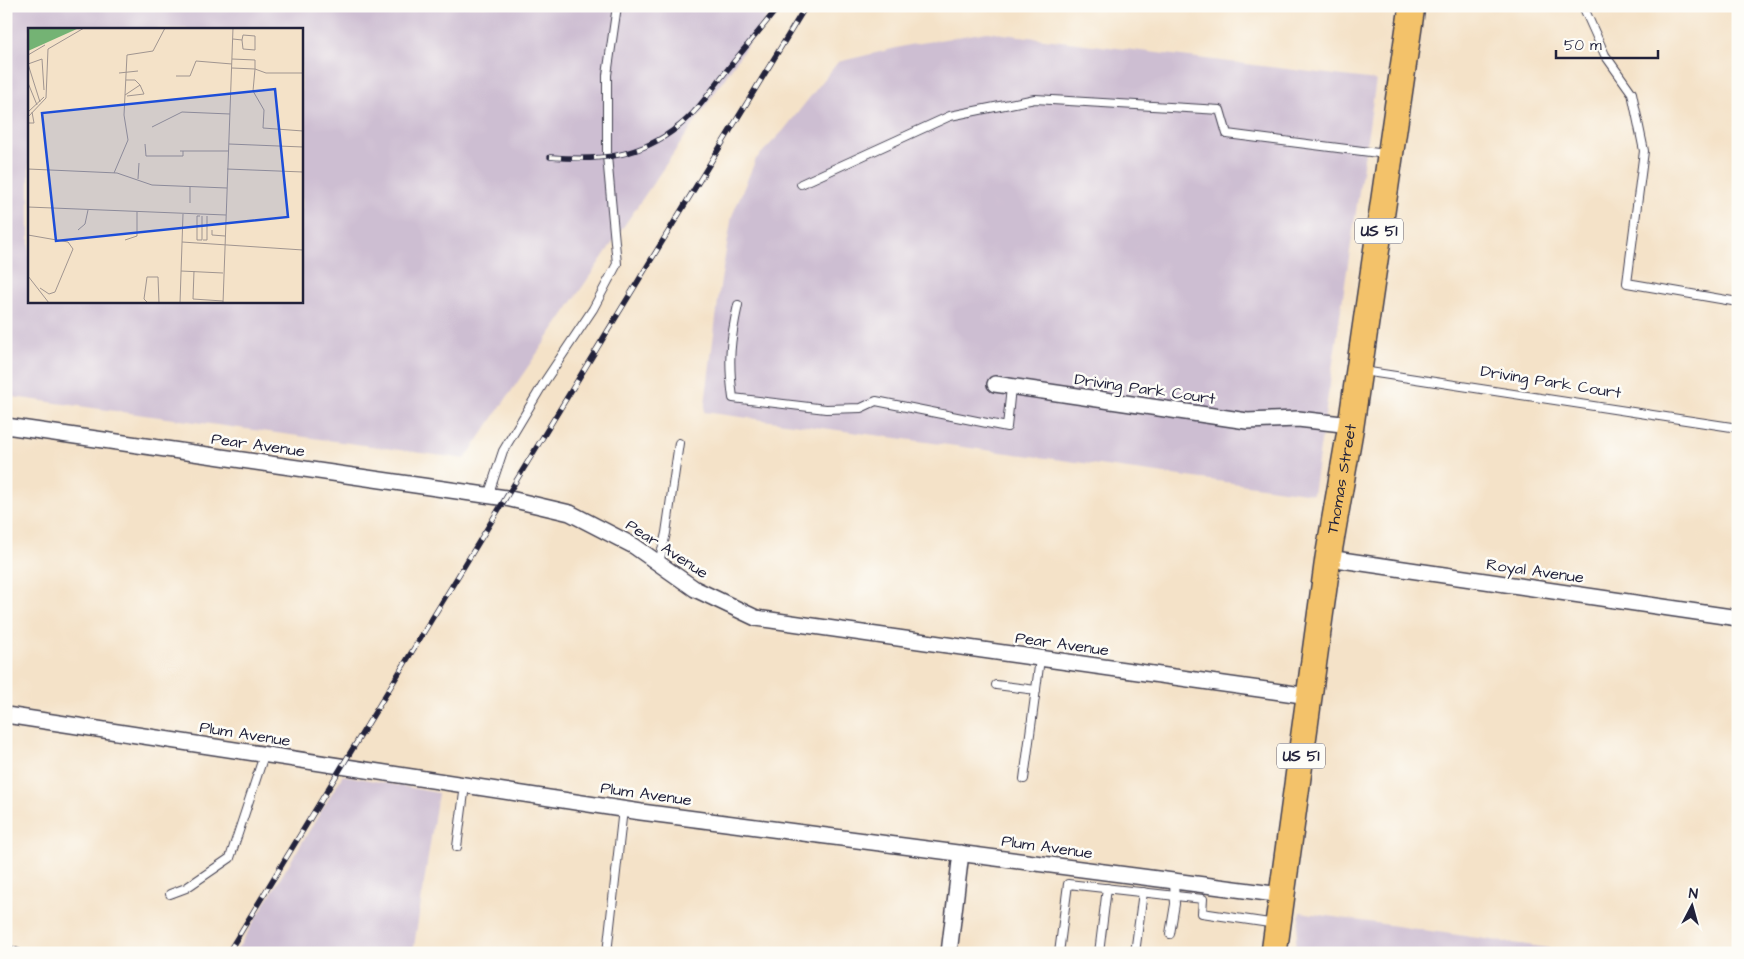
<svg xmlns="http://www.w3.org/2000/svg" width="1744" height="959" font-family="'Architects Daughter',sans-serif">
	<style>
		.industrial { fill: #cdbed2; fill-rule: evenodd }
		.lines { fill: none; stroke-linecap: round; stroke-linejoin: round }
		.service-casing { stroke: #423f50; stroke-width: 10 }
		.minor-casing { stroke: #423f50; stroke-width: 18 }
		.primary-casing { stroke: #423f50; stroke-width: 28 }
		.service { stroke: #fff; stroke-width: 8 }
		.minor { stroke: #fff; stroke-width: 15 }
		.primary { stroke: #f3c26a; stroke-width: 25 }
		.rail-casing { stroke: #22223b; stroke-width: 5.5 }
		.rail { stroke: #fdfcf7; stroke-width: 4; stroke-dasharray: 11; stroke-linecap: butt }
		.labels { text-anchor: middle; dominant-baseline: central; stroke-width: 5; stroke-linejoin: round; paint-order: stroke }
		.shield { fill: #fdfcf7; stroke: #646373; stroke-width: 1 }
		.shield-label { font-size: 15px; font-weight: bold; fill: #22223b }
		.street-label { font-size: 16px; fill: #22223b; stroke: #fdfcf7 }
		.inset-road { fill: none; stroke: #a09590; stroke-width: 1 }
		.view { fill: #1d4ed8; fill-opacity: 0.15; stroke: #1d4ed8; stroke-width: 2.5 }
		.inset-edge { fill: none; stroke: #22223b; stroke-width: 2.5 }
	</style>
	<rect width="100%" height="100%" fill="#fdfcf7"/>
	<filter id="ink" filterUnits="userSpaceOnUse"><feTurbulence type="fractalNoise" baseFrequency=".02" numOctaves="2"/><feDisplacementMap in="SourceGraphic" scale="10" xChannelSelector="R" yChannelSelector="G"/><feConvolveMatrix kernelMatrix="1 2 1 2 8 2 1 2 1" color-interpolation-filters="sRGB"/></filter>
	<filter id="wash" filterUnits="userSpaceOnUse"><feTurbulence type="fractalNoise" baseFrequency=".0096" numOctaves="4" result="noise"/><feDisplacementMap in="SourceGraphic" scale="20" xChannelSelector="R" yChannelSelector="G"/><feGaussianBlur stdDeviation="1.12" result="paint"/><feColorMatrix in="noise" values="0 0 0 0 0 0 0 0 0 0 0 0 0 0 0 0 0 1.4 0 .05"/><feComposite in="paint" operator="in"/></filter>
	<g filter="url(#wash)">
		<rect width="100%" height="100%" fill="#f4e2c8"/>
		<g class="industrial">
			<path d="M6 6H774L465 459 6 396ZM29 29H301V301H29Z"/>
			<path d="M987 32 1376 80 1313 494 704 412 720 286 732 216 756 159 783 131 838 62 909 45Z"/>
			<path d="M343 775 438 793 413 953H235Z"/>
			<path d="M1300 912 1582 953H1294Z"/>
		</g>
	</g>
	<g filter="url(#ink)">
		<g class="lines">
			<defs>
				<g id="service">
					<path d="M1583 6 1605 55 1632 93 1644 151 1627 283 1738 302"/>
					<path d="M801 184 950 116 1035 99 1220 110 1227 134 1386 154"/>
					<path d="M738 305C730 341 728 361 733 398L826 409 861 408 876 401 1007 427 1011 387"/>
					<path d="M1363 371 1738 428"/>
					<path d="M488 496 503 451 545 381 593 309 617 264 607 156V75L617 6"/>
					<path d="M659 563 666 533 679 443"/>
					<path d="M996 685 1036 690"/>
					<path d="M1024 779 1040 659"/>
					<path d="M457 847 465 785"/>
					<path d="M170 894 186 888 230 858 264 755"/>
					<path d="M1170 934 1175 904 1174 881"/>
					<path d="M6 948 18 953"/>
					<path d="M607 953 623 809"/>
					<path d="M1059 953 1068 884 1203 899 1202 913 1276 924"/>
					<path d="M1099 953 1107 888"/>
					<path d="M1135 953 1143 892"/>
				</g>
				<g id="minor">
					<path d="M995 384 1247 421 1298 419 1351 425"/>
					<path d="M6 426 506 498 570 513 634 546 695 589 756 618 1309 696"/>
					<path d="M1328 558 1738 618"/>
					<path d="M6 715 641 812 1282 895"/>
					<path d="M949 953 961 853"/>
				</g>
				<g id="primary">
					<path id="s1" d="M1274 953 1328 558 1351 425 1412 6"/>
				</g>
			</defs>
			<use href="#service" class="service-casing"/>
			<use href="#minor" class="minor-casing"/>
			<use href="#primary" class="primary-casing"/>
			<use href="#service" class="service"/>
			<use href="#minor" class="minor"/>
			<use href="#primary" class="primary"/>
			<defs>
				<g id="rail">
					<path d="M550 157C599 161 639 158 679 126 697 112 710 92 724 74 742 51 761 29 779 6"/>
					<path d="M228 953 806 6"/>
				</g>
			</defs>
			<use href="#rail" class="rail-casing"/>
			<use href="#rail" class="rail"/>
		</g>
	</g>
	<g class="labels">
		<g class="shield">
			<rect x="1355" y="218.5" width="48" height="25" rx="4"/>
			<rect x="1277" y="743.5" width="48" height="25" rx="4"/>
		</g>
		<g class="shield-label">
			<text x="1379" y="231">US 51</text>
			<text x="1301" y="756">US 51</text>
		</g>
		<g class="street-label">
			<text transform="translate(1551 382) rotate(9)">Driving Park Court</text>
			<text transform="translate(1145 389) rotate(8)">Driving Park Court</text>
			<text transform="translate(258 445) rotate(8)">Pear Avenue</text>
			<text stroke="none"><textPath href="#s1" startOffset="479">Thomas Street</textPath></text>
			<text transform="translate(667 549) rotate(33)">Pear Avenue</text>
			<text transform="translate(1535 571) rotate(8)">Royal Avenue</text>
			<text transform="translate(1062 644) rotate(8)">Pear Avenue</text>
			<text transform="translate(245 734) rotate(9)">Plum Avenue</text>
			<text transform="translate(646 794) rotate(8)">Plum Avenue</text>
			<text transform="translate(1047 847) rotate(8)">Plum Avenue</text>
		</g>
	</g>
	<g transform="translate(28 28)">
		<rect width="275" height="275" fill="#f4e2c8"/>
		<path d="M0 0H51L0 23Z" fill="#74b374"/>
		<path class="inset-road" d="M205 11 214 12 215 21 227 22V8L215 7 214 12M0 27 17 17M204 40 227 41V32L204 31M91 45 110 43M275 45H238L227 41 225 63 236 82 235 100 275 103M148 48H162L168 33 204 36M0 55 9 77M97 67 112 57 107 52H98M99 68 116 66 112 57M12 74 0 36 14 31 16 62M0 84 16 69M0 89 18 70 20 21 56 0M0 95H6L4 84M124 99 154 84 202 86M117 116 118 128H155V123M201 116 275 119M152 123H201M0 141 89 145 124 157 199 160M199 141 275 144M86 145 100 112 96 87 99 27 125 23 137 0M110 151 111 135M162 175V159M0 179 198 187M172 188H169V212H174V188M50 202 57 196 60 182M184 202V207L197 208M0 207 40 214 45 221 27 264 21 266 12 260M97 212 109 208V184M175 212H179V188M154 214 275 222M153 243 195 245M166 243 165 271 195 273M0 248 21 275M120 275 116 271 119 249H130L131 275M152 275 155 186M195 275 205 0"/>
		<path class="view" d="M247 61 260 189 28 213 14 85Z"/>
		<rect width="275" height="275" class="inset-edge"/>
	</g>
	<rect width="1744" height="959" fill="none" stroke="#fdfcf7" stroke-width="25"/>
	<g transform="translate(1692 906) rotate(6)" stroke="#fdfcf7" stroke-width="4" paint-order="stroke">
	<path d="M0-4L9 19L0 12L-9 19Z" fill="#22223b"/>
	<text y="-8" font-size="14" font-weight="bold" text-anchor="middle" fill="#22223b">N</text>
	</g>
	<path d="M1556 50v8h102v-8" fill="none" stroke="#22223b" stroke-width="2.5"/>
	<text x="1564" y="50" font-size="15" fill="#22223b" stroke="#fdfcf7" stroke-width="4" paint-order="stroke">50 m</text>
</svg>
